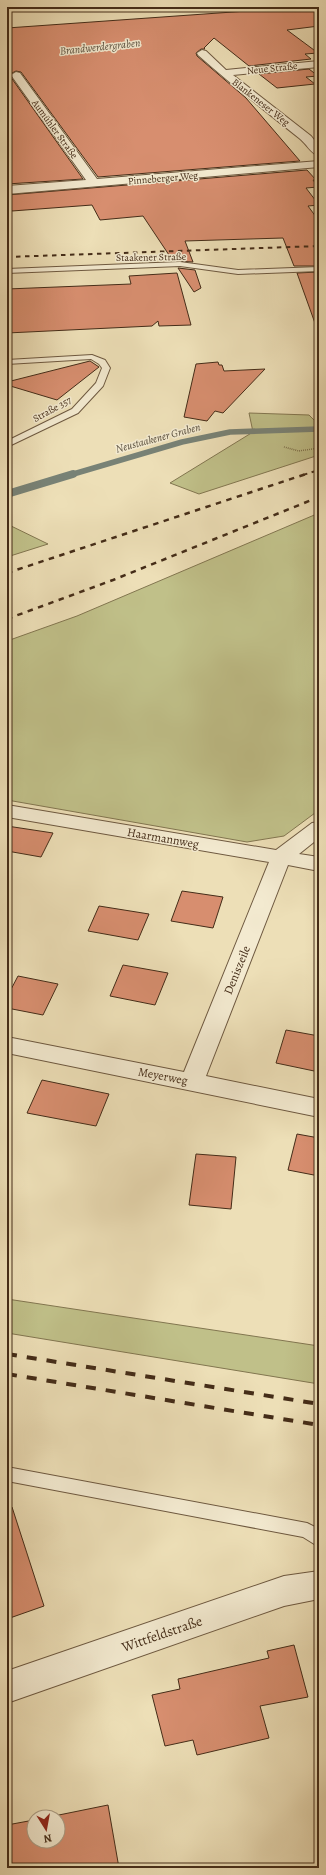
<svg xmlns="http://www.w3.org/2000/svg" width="326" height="1875" font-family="Alegreya,serif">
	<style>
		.green { fill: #c0c089; stroke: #827650 }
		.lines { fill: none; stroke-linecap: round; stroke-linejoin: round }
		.stream-far1 { stroke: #788276; stroke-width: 5.5 }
		.stream { stroke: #788276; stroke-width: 8 }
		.building { fill: #d78e6f; stroke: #442c18 }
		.lane-casing { stroke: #6e5940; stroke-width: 2 }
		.street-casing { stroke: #6e5940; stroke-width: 2 }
		.path { stroke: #442c18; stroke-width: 1.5; stroke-dasharray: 0.5 1.5; stroke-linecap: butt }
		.lane { fill: #f3ead0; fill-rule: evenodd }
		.street { fill: #f3ead0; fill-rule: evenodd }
		.rail-far2 { stroke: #442c18; stroke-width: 2; stroke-dasharray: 4.5 4.5; stroke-linecap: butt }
		.rail-far1 { stroke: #442c18; stroke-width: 2.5; stroke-dasharray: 5.5 5.5; stroke-linecap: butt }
		.rail { stroke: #442c18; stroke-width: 4; stroke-dasharray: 10 10; stroke-linecap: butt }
		.labels { text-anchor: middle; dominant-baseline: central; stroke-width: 3; stroke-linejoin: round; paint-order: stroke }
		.far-street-label { font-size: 10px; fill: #442c18; stroke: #f3ead0 }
		.far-water-label { font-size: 11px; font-style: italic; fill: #5a503f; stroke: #f3ead0 }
		.street-label { font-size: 12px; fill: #442c18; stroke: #f3ead0 }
		.near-street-label { font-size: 14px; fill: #442c18; stroke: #f3ead0 }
	</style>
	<rect width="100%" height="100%" fill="#eddfb7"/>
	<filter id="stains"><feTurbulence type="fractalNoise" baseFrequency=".005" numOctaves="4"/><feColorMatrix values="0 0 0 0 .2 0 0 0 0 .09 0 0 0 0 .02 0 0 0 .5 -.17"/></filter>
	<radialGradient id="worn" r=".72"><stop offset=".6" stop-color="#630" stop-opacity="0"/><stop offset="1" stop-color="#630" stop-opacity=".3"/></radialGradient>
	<g class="green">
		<path d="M249 413 309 415 319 425V455L199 494 170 483 253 432Z"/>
		<path d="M319 513V810L284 836 247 842 7 800V641L77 616Z"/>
		<path d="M7 524 48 544 7 557Z"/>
		<path d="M7 1299 319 1346V1384L7 1333Z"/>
	</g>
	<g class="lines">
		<path class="stream-far1" d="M70 475 182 442 230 432 319 429"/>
		<path class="stream" d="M7 494 73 474"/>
	</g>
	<g class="building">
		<path d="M243 7H319V26L287 30 318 53 305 54 311 59 249 66 214 38 204 48 205 49H201L196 53 197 56 246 98 300 161 98 177 21 72 16 71 10 74V76L83 179 7 184V28L247 11Z"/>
		<path d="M309 69 318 76 306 77 315 84 277 88 259 74Z"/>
		<path d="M307 170 316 180H313L318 187 306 188 319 205 308 206 319 221V266H294L283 238 185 241 193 262 173 261 143 216 100 220 92 205 12 211 7 198V195Z"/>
		<path d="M178 268 195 270 201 288 194 292Z"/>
		<path d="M319 272V325L316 326 297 273Z"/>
		<path d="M177 273 191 325 159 326 158 321 152 326 7 333V289L131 284 129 276Z"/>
		<path d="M90 361 99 367 57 400 7 385V382Z"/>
		<path d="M218 362 219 365H222L224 371 265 369 223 413 215 411 207 421 184 417 196 364Z"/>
		<path d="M7 826 53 833 41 857 7 851Z"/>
		<path d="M182 891 223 897 213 928 171 921Z"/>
		<path d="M99 906 149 914 138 940 88 931Z"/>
		<path d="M123 965 168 973 155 1005 110 996Z"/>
		<path d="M18 976 58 984 43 1015 7 1008V997Z"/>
		<path d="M286 1030 319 1036V1072L276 1063Z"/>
		<path d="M42 1080 109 1094 96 1126 27 1113Z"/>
		<path d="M297 1134 319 1138V1176L288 1170Z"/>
		<path d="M196 1154 236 1157 231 1209 189 1205Z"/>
		<path d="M12 1507 44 1606 7 1619V1508Z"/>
		<path d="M294 1645 308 1697 260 1706 269 1738 197 1755 193 1740 165 1746 152 1695 180 1689 178 1679 269 1658 267 1651Z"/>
		<path d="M108 1805 119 1868H7V1825L34 1820V1841H58V1817H49Z"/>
	</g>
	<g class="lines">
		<defs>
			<g id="lane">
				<path d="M180 262 238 270 319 267V271L238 274 180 266 7 273V269Z"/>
				<path d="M92 355 105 360 110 368 103 386 78 413 7 447V441L72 409 96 383 102 368 99 364 91 359 7 364V360Z"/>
				<path d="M7 1467 307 1523 319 1529V1547L303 1537 7 1481Z"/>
			</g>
			<g id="street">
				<path d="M202 50 206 51 226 70 319 61V67L233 75 311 136 319 146V156C311 154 306 143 299 138 265 111 231 84 198 55L197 53Z"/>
				<path d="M16 72 20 73 97 179 319 161V167L7 194V186L86 180 11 75Z"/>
				<path d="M7 805 276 850 312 823 319 822V838L299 854 319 857V871L288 865 206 1076 319 1099V1117L7 1053V1037L184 1072 269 862 7 817Z"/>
				<path d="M319 1571V1599L284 1606 7 1703V1671L284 1576Z"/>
			</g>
		</defs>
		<use href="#lane" class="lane-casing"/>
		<use href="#street" class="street-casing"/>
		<path class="path" d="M284 447 299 451 319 448"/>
		<use href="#lane" class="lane"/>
		<use href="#street" class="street"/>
		<g class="rail-far2">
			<path d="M7 257 319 246"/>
			<path d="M303 475 319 470"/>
		</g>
		<g class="rail-far1">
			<path d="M7 573 306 474"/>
			<path d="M7 619 113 580 319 497"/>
		</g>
		<g class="rail">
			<path d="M7 1354 319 1404"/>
			<path d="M7 1374 319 1425"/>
		</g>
	</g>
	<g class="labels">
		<g class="far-street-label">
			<text transform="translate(272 68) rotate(-6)">Neue Straße</text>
			<text transform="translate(261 102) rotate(38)">Blankeneser Weg</text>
			<text transform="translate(55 129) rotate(54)">Aumühler Straße</text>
			<text transform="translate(163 178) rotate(-5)">Pinneberger Weg</text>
			<text transform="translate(151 257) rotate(-1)">Staakener Straße</text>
			<text transform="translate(52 409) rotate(-29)">Straße 357</text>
		</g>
		<g class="far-water-label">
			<text transform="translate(100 47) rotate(-6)">Brandwerdergraben</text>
			<text transform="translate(158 438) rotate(-15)">Neustaakener Graben</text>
		</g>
		<g class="street-label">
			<text transform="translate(163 838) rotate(10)">Haarmannweg</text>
			<text transform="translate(237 970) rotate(-68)">Deniszeile</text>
			<text transform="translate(163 1076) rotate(11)">Meyerweg</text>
		</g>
		<g class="near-street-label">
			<text transform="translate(162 1634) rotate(-19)">Wittfeldstraße</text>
		</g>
	</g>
	<rect width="326" height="1875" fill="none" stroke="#eddfb7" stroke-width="24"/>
	<rect x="8" y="8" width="310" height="1859" fill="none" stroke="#442c18" stroke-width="2"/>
	<rect x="12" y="12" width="302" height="1851" fill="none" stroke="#442c18"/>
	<g transform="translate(46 1829) rotate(169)"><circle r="19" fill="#f3ead0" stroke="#ad9e86"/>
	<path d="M0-3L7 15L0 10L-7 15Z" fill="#8f2418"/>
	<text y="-6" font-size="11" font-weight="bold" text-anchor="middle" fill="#442c18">N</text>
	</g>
	<rect width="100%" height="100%" filter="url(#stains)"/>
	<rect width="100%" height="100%" fill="url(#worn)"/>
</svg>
